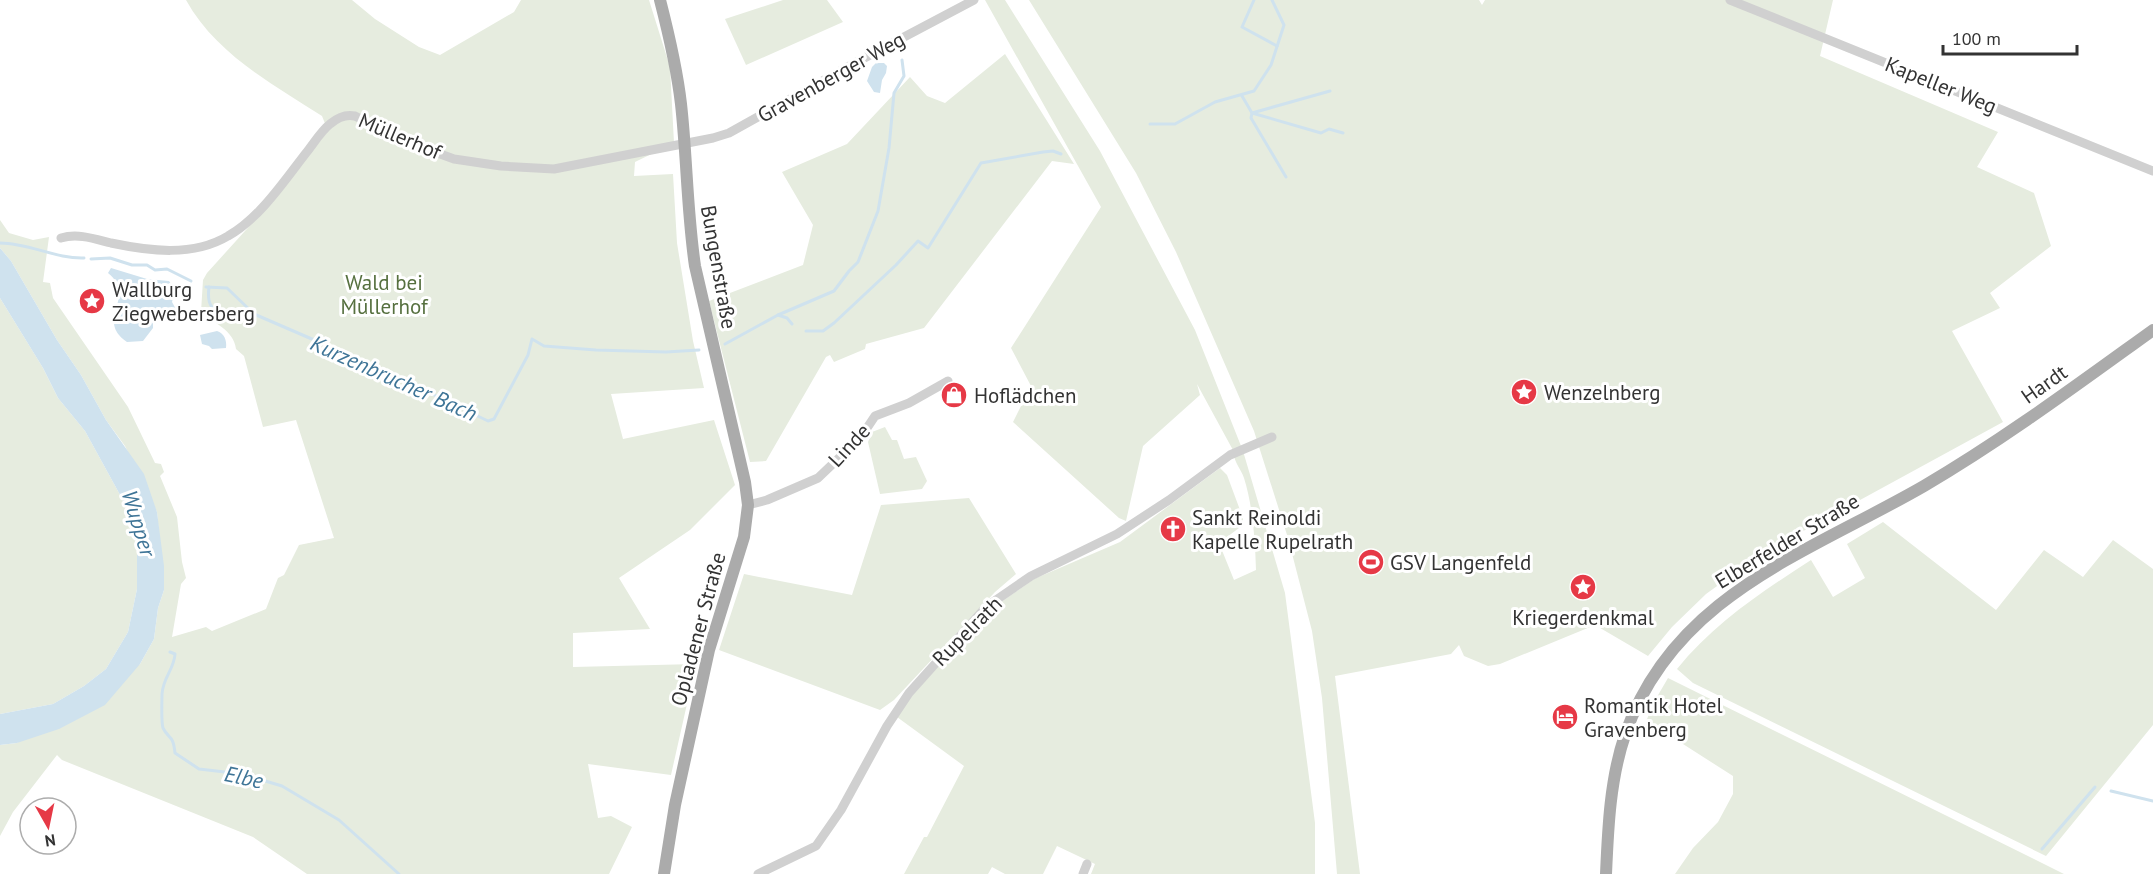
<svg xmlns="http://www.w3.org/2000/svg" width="2153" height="874" font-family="'PT Sans',sans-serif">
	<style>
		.green { fill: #e6ecdf }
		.water { fill: #cfe2ee }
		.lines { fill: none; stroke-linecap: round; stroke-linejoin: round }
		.stream { stroke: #cfe2ee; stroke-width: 3 }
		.minor { stroke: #d0d0d0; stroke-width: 9 }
		.major { stroke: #ababab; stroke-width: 12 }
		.labels { text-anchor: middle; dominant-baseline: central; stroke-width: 6; stroke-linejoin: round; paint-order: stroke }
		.street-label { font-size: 21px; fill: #333; stroke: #fff }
		.park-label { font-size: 21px; fill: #56703f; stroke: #fff }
		.poi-label { font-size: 21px; fill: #333; stroke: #fff; text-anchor: start }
		.water-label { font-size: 22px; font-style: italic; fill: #3f7597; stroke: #fff }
	</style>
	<rect width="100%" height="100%" fill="#fff"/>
	<g class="green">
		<path d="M186 0H352L375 19 419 47 440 55 514 12 521 0H649L670 67 674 143 635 162 634 176 673 174 677 243 693 341 704 388 611 394 623 439 714 420 735 485 690 530 619 578 650 629 573 633V667L696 664 671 775 588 764 598 818 611 816 632 827 609 874H307L253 837 62 760 57 755 13 812 0 836V745L17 743 140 664 154 639 158 608 164 590 157 512 125 446 106 420 81 375 57 340 11 261 0 248V220L9 233 33 240 49 237 43 282 50 283 53 298 128 407 155 463 161 464 164 472 160 476 177 517 182 562 186 578 181 584 172 637 206 627 212 631 266 609 278 578 284 575 299 545 334 538 296 420 263 427 244 356 236 349C234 330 213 323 201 312L203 280 207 273 254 221 328 131 322 116C271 83 216 54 186 0Z"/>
		<path d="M783 0H827L843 22 746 65 725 19Z"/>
		<path d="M985 0H1005L1100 151 1195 330 1243 451 1285 593 1315 823V874H1091L1095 864 1057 846 1043 874H1005L992 867 988 874H904L924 837H927L964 766 897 717 908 700 987 612 1034 579 1120 542 1220 468 1227 475 1243 518V525L1219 543 1234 580 1256 570C1255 539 1253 507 1244 478 1241 469 1233 461 1234 452L1197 384 1200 395 1143 446 1126 521 1119 518 1013 422 1031 386 1011 348 1101 207Z"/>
		<path d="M1029 0H1479L1482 5 1485 0H1833L1820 56 1998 132 1977 167 2034 193 2051 246 1990 293 2000 308 1952 331 2003 422 1763 553 1706 594 1672 627 1648 656 1595 625 1500 664 1488 666 1464 656 1459 645 1451 654 1335 676 1360 874H1337L1322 698 1312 631 1288 538 1254 431 1176 252 1136 173Z"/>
		<path d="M1005 54 1074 164 1052 161 924 328 866 344 865 349 834 362 830 355 826 357 766 461 750 462 709 301 803 265 813 225 782 172 847 144 910 77 927 96 945 103Z"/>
		<path d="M0 298 43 368 58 398 85 431 130 513 137 552V589L128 632 106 669 84 686 53 704 0 714Z"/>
		<path d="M885 427 892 440H897L904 459 916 457 927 481 922 489 880 494 868 442 872 432Z"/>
		<path d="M969 498 1016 574 995 592 894 700 880 710 719 650 744 574 852 595 881 505Z"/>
		<path d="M1883 522 1996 610 2044 550 2083 577 2113 540 2153 569V725L2046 856 1693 683 1677 669C1714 623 1763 591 1811 560L1833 597 1865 578 1847 544Z"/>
		<path d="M1668 678 2044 864 2064 874H1675L1693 848 1718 822 1733 794V776L1672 737 1645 724 1654 702Z"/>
	</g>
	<g class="water">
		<path d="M876 63H884L887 66 886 73 882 80 880 93 874 92 867 81 872 67Z"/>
		<path d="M0 248 11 261 57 340 81 375 106 420 144 474 157 512 164 566V590L158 608 154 639 140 664 105 705 59 729 17 743 0 745V714L53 704 84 686 106 669 128 632 137 589V552L130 513 85 431 58 398 43 368 0 298Z"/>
		<path d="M111 268 147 279 169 281 175 290 172 302 177 311 153 319V328L143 341 127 342C94 319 138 297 108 273Z"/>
		<path d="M217 331C224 333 227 340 226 348L212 349 209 346 202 344 200 335Z"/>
	</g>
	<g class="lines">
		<g class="stream">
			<path d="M1254 0 1242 27 1277 46"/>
			<path d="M1242 96 1252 113 1321 133 1329 129 1343 133"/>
			<path d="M1150 124H1175L1215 102 1254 91 1271 65 1284 25 1272 0"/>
			<path d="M1286 177 1251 118 1252 113 1330 91"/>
			<path d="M0 243C29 243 56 259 84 258"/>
			<path d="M91 259 110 258 132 265H147L155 270 167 269 191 281"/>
			<path d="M206 287 227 288 254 314"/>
			<path d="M209 287C206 310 215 310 234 320L254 314 372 365 488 421 494 419 528 355 532 339 544 346 596 350 666 352 699 350"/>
			<path d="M778 315 834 291 849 271 858 262 878 211 889 148 894 93 904 76 902 60"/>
			<path d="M806 331H823L834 323 896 265 918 241 928 248 981 163 1043 152 1053 151 1061 154"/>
			<path d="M725 344 778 315 787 318 792 324"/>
			<path d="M170 652 175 654C174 670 163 677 162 694 162 701 161 722 163 728 169 740 173 734 175 753L199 769 242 774 282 786 339 820 399 874"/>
			<path d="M2111 791 2153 801"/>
			<path d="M2042 849 2095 787"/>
		</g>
		<g class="minor">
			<path d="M1730 0 2153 171"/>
			<path d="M61 238C78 233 95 239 111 243 149 251 193 257 228 236 259 219 285 180 306 153 314 143 321 131 330 124 337 118 346 114 355 116L402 140 454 159 501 166 554 169 713 138 729 133 853 64 974 0"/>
			<path d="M748 505 767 500 818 478 861 437 875 416 909 403 948 381"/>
			<path d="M758 874 816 846 841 810 887 726 909 693 986 607 1031 576 1117 534 1169 500 1230 455 1272 437"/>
			<path d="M1083 874 1087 864"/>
		</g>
		<g class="major">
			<path d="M660 0C669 35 677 69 681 104 687 158 687 212 695 266L745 482 748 505 744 537 709 650 675 805 664 874"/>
			<path d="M1606 874C1608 828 1610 779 1625 735 1673 595 1808 553 1924 486 2004 439 2078 384 2153 330"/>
		</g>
	</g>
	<defs>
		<symbol id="sight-disc" viewBox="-11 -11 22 22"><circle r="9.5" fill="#e63946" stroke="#fff"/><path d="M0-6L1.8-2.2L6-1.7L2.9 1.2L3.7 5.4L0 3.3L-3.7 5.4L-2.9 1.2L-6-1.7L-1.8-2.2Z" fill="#fff"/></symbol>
		<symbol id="shop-disc" viewBox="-11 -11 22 22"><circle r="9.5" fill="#e63946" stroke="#fff"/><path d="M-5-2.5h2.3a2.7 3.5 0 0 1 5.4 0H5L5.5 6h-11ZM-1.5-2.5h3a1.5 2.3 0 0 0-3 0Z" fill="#fff"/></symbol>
		<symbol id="church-disc" viewBox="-11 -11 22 22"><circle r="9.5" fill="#e63946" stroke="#fff"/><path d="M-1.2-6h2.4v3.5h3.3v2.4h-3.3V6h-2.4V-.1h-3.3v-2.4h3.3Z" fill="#fff"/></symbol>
		<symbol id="stadium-disc" viewBox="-11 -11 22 22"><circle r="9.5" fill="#e63946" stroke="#fff"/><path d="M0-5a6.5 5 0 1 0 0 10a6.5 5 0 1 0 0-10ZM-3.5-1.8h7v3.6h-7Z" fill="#fff"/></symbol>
		<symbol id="hotel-disc" viewBox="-11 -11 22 22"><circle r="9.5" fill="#e63946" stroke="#fff"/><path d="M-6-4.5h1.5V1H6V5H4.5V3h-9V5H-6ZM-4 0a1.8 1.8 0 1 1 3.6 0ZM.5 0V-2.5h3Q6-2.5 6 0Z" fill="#fff"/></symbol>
	</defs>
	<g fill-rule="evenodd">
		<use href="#sight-disc" x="77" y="286" width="30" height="30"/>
		<use href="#sight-disc" x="1509" y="377" width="30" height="30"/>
		<use href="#shop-disc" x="939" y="380" width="30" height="30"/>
		<use href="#church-disc" x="1158" y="514" width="30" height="30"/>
		<use href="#stadium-disc" x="1356" y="547" width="30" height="30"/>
		<use href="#sight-disc" x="1568" y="572" width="30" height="30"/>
		<use href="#hotel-disc" x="1550" y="702" width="30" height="30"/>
	</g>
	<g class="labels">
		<g class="street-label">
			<text transform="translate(831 77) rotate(-29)">Gravenberger Weg</text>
			<text transform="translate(1941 85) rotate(22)">Kapeller Weg</text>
			<text transform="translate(400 136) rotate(23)">Müllerhof</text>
			<text transform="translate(719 267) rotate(80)">Bungenstraße</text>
			<text transform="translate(2044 384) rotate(-35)">Hardt</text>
			<text transform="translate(849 445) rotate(-47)">Linde</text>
			<text transform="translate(1787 541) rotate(-31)">Elberfelder Straße</text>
			<text transform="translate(698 629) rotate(-75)">Opladener Straße</text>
			<text transform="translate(967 631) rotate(-45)">Rupelrath</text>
		</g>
		<g class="park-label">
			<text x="384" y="282">Wald bei<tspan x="384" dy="24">Müllerhof</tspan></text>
		</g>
		<g class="poi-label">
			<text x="112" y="289">Wallburg<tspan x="112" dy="24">Ziegwebersberg</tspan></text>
			<text x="1544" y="392">Wenzelnberg</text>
			<text x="974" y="395">Hoflädchen</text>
			<text x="1192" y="517">Sankt Reinoldi<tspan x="1192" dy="24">Kapelle Rupelrath</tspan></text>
			<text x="1390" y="562">GSV Langenfeld</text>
			<text x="1583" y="617" text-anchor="middle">Kriegerdenkmal</text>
			<text x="1584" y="705">Romantik Hotel<tspan x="1584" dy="24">Gravenberg</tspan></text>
		</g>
		<g class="water-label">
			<text transform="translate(394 378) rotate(24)">Kurzenbrucher Bach</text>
			<text transform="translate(139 523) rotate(73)">Wupper</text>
			<text transform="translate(244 777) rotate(12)">Elbe</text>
		</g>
	</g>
	<g transform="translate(48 826) rotate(171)"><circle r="28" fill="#ffffff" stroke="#adadad" stroke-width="1.5"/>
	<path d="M0-4.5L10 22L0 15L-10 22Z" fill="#e63946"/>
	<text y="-9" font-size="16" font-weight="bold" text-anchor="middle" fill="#333333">N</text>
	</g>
	<path d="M1943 45v9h134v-9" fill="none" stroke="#333333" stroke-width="3"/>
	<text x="1952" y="45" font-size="18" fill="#333333" stroke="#ffffff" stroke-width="4.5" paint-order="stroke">100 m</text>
</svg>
